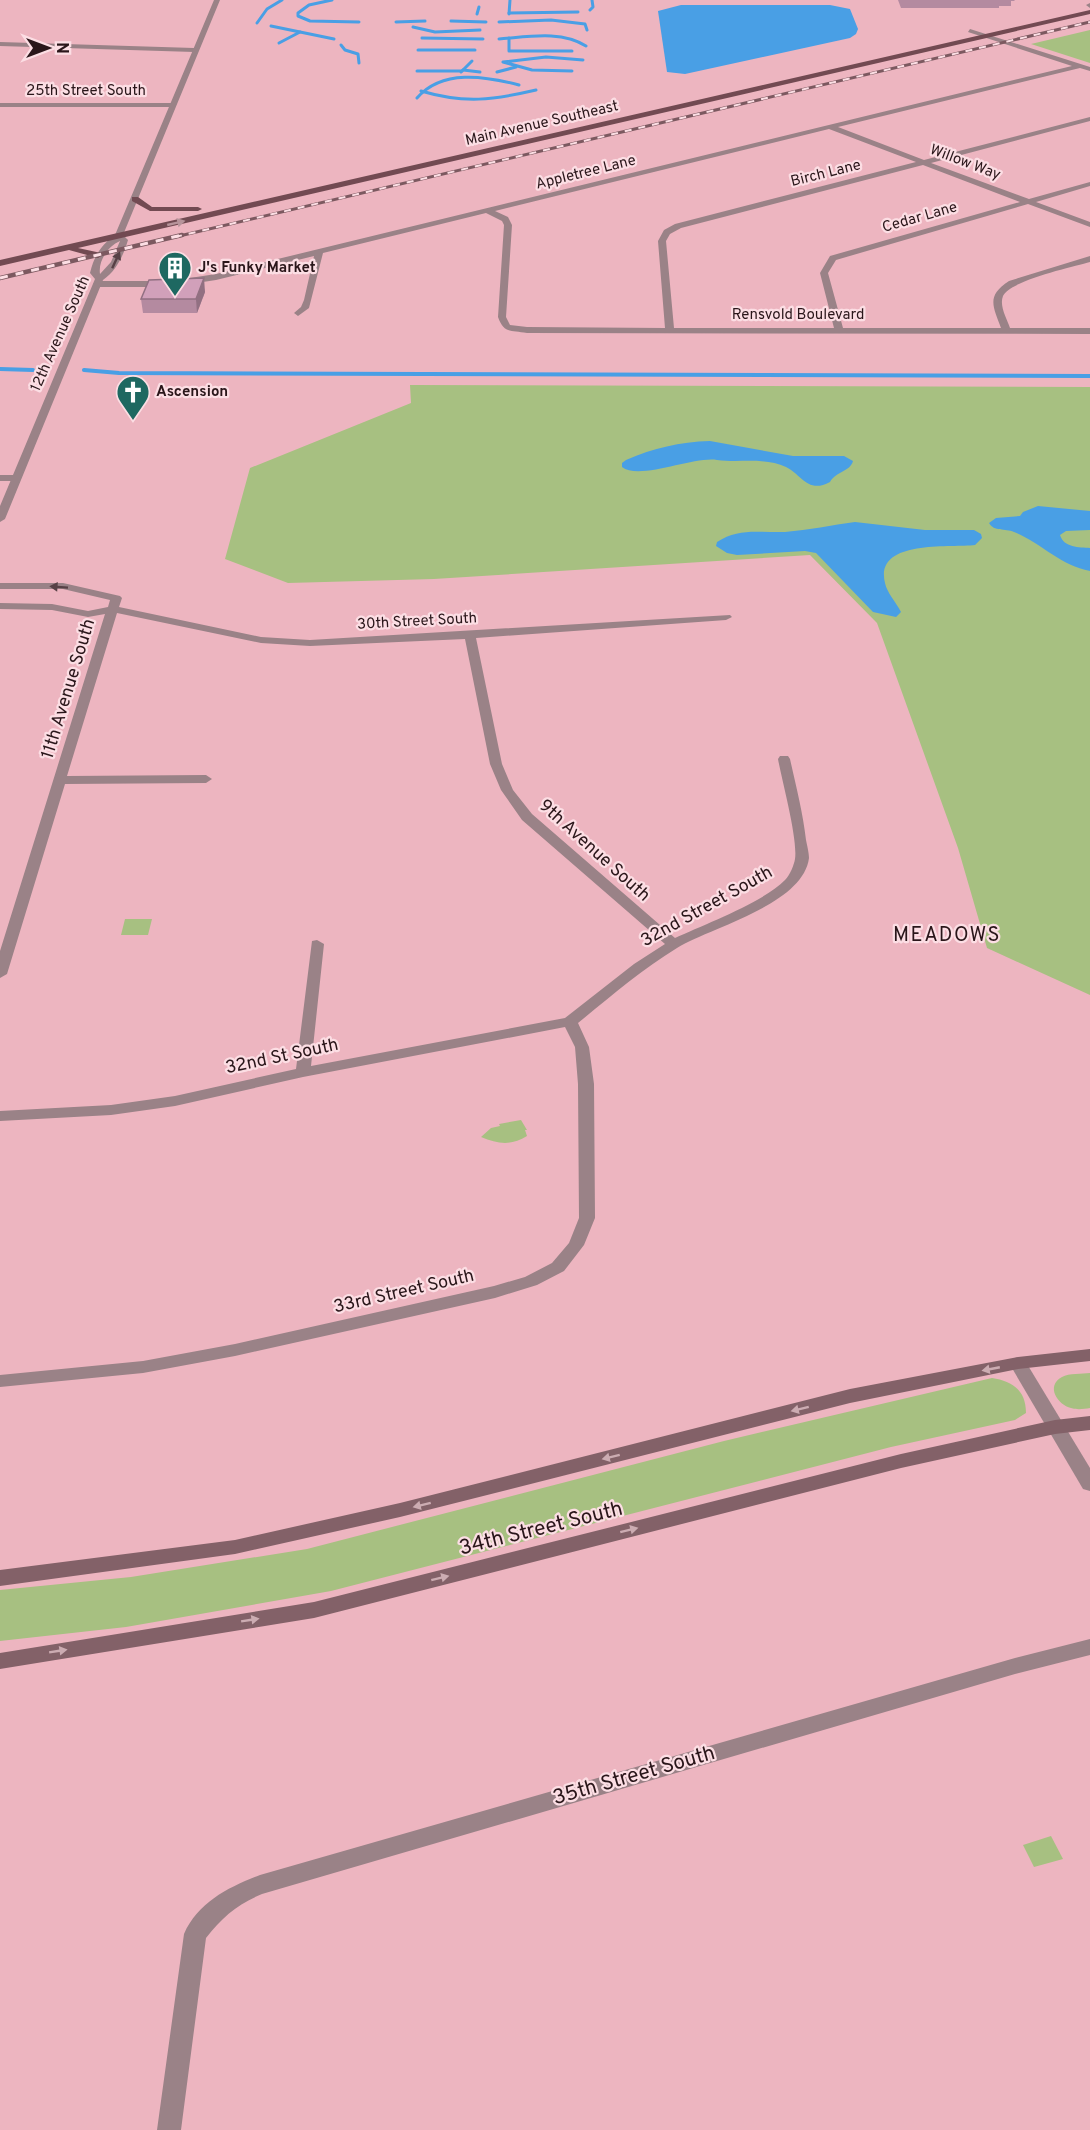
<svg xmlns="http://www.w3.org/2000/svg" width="1090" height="2130" font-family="Overpass,sans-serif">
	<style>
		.green { fill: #a7c081 }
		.water { fill: #499fe5 }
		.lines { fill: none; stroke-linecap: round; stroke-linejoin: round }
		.stream-far1 { stroke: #499fe5; stroke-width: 3 }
		.stream { stroke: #499fe5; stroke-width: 4 }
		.minor { fill: #9a8287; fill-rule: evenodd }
		.tertiary { fill: #9a8287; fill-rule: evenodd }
		.secondary { fill: #836168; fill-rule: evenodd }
		.primary { fill: #724a52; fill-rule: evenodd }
		.rail-far1-casing { stroke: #7c5960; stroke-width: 3 }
		.rail-casing { stroke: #7c5960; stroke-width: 4.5 }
		.rail-far1 { stroke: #fcdee4; stroke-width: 2; stroke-dasharray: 7; stroke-linecap: butt }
		.rail { stroke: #fcdee4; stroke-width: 3; stroke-dasharray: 8; stroke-linecap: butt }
		.wall { fill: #b48aa0 }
		.shaded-wall { fill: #927082 }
		.building { fill: #d1a0ba; stroke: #927082; stroke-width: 1.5 }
		.oneway { fill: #b7949b }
		.oneway2 { fill: #574146 }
		.oneway3 { fill: #ccacb2 }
		.labels { text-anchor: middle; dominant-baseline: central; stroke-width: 4.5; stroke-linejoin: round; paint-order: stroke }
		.far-street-label { font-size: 15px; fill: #2a161a; stroke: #fcdee4 }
		.far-poi-label { font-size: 15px; font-weight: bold; fill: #2a161a; stroke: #fcdee4; text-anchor: start }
		.street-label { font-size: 18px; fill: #2a161a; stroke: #fcdee4 }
		.neighbourhood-label { font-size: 20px; letter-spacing: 1.5px; fill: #2a161a; stroke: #fcdee4 }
		.near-street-label { font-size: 21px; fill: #2a161a; stroke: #fcdee4 }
	</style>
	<rect width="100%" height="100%" fill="#edb5c0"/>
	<g class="green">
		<path d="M1090 30V63L1031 44Z"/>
		<path d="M410 385 1090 387V995L987 948 958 848 877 623 810 555 434 579 288 583 225 559 250 468 411 403Z"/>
		<path d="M125 919H152L148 935H121Z"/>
		<path d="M521 1120 527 1130H525L527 1136C511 1146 498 1144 481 1137L491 1128 500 1126 499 1124Z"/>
		<path d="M1090 1373V1408C1084 1409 1077 1410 1071 1408 1058 1405 1045 1386 1062 1377 1069 1373 1082 1374 1090 1373Z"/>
		<path d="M992 1378C1012 1381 1026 1390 1026 1413L1015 1420 891 1447 331 1591 126 1627 0 1641V1590L131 1577 307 1549 724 1441Z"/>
		<path d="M1051 1836 1063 1859 1034 1867 1023 1845Z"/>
	</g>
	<g class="water">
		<path d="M681 5H830L850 9 858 29 856 34 850 38 685 74 667 72 658 11Z"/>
		<path d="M710 441 793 456H844L853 461C850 472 836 471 830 482 808 494 802 475 786 467 766 457 739 463 717 460 694 456 639 481 622 467V463L626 460C654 448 679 442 710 441Z"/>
		<path d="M1038 506 1090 511V530L1066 531 1060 535C1064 548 1079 547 1090 548V571C1061 566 1041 543 1014 532 1005 528 994 532 989 523L996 518 1020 516 1023 512Z"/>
		<path d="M855 522 925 530H974L981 534 982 538 975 545C950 548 874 539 885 583 887 593 896 602 901 612L896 617 873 612 816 553 805 551 737 555 727 553 716 546 717 542C739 527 761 533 785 532 809 530 832 525 855 522Z"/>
	</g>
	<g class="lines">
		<g class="stream-far1">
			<path d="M332 0 309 5 298 13V16L310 21 359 22"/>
			<path d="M590 10 593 7 592 0"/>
			<path d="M509 13 578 12"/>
			<path d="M477 14 479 7"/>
			<path d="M509 14 510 0"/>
			<path d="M451 21 486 22"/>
			<path d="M396 22 425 21"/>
			<path d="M499 22 551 20 585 24 587 30"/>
			<path d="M257 23 267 9 282 0"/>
			<path d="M271 26 334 39"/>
			<path d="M413 27 435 32 480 30"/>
			<path d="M422 38 483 39"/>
			<path d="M509 38V51H572"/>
			<path d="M499 39C527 37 561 30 586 46"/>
			<path d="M279 43 300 32"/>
			<path d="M341 45 345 50 358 54 359 63"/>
			<path d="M418 50H475"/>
			<path d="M463 70 480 72"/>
			<path d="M417 71H462"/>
			<path d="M572 71 532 70 503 62 546 57 583 60"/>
			<path d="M461 72 472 61"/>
			<path d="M497 72 516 67"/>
			<path d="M421 91C465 104 493 100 536 90"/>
			<path d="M417 98C442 69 485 76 519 85"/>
		</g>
		<g class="stream">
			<path d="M0 369 33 370"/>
			<path d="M84 370 119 373 1090 376"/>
		</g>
		<g class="minor">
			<path d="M1090 3V8L1086 5Z"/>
			<path d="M970 29 1090 67V71L1080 68 838 127 924 160 1090 117V121L931 163 1029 199 1090 182V186L1036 202 1090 222V227L1028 204 836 260 828 273 843 328H1001C993 306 986 296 1009 281L1090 256V262C1072 267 1009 281 1003 296 999 306 1007 319 1010 328H1090V334L527 333C511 330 504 334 498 317L504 225 502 221 486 213 323 253 309 308 298 316 294 313 301 307 304 300 314 256 216 280 170 287H97L93 284 97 281H170L216 274 1072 66 968 32ZM829 129 916 162 675 224 664 230 658 241 665 328 527 327 510 325 506 317 512 225 508 217 495 211ZM923 165 1020 202 830 256 820 273 834 328H674L666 241 670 234 681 228Z"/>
			<path d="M0 42 194 48 197 50 194 52 0 46Z"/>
			<path d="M0 103H172L176 105 172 107H0Z"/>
			<path d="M0 475H16L21 478 16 481H0Z"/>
			<path d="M0 583H63L120 596 122 598 119 607 261 637 310 640 730 615 732 617 726 620 476 638 502 764 513 790 532 814 675 938C705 924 764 902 785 880 790 875 794 865 795 859 798 839 782 781 778 759L780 756H788L790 759C796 786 803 813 806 840 807 845 809 853 809 858 803 905 711 927 677 948 641 970 610 997 578 1023L589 1047 594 1084 595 1218 584 1245 564 1271 537 1285 495 1298 235 1356 143 1373 0 1387V1375L143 1361 235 1344 494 1286 525 1277 552 1263 569 1243 579 1218 578 1084 575 1047 565 1027 303 1077 175 1106 111 1115 0 1121V1111L111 1105 175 1096 296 1069 312 941 317 940 324 944 311 1066 565 1018 634 964 665 944 522 820 501 790 490 764 465 639 310 646 261 643 117 613 67 776 206 775 212 779 206 783 65 784 7 974 0 978V951L105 614 88 617 52 610 0 609V603L52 604 88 611 108 607 110 600 63 589H0Z"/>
			<path d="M1018 1357 1024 1359 1090 1468V1491L1083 1489 1009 1363 1012 1359Z"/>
			<path d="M1090 1639V1655L1015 1674 262 1894C238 1904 222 1917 206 1938L181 2130H157L184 1934C198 1902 229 1887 260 1875L1015 1658Z"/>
		</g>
		<path class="tertiary" d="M214 0H220L123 235 128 240C123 256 117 270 103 280L5 519 0 522V506L95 279 90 273C94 256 101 245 115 235ZM120 241 111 262 100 274C98 261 108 246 120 241Z"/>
		<g class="secondary">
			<path d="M1090 1349V1361L1018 1369 850 1403 400 1517 235 1554 0 1586V1570L235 1540 400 1503 850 1389 1018 1357Z"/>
			<path d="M1090 1416V1430L1055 1434 901 1468 314 1618 0 1669V1653L314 1602 901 1454 1055 1420Z"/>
		</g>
		<g class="primary">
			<path d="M1090 10V14L78 248 101 253 102 255 98 258 69 250 0 266V260Z"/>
			<path d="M132 197H138L152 207H198L202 209 198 211H150L132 201Z"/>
		</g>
		<defs>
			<path id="rail-far1" d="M175 237 1090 22"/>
			<path id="rail" d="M0 278 182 235"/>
		</defs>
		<use href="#rail-far1" class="rail-far1-casing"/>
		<use href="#rail" class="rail-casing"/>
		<use href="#rail-far1" class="rail-far1"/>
		<use href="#rail" class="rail"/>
	</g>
	<g class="wall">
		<path d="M898 0H1015L1014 1H1011V6H999V8H901Z"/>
		<path d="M205 292 197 313H143L141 299Z"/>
	</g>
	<path class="shaded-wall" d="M204 278 205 292 197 313 196 299Z"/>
	<path class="building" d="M204 278 196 299H141L149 280Z"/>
	<defs><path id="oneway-solid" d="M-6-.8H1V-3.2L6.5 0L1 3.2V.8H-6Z" transform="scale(1.5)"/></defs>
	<use class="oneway" href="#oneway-solid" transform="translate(176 223) rotate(-13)"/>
	<g class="oneway2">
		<use href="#oneway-solid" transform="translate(116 260) rotate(-65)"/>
		<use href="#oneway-solid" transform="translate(59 587) rotate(-176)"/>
	</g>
	<g class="oneway3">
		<use href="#oneway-solid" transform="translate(991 1369) rotate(169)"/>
		<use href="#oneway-solid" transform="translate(800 1409) rotate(166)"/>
		<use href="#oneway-solid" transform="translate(611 1457) rotate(166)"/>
		<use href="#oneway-solid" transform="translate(422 1505) rotate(166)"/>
		<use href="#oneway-solid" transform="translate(629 1530) rotate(-14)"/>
		<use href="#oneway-solid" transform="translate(440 1578) rotate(-14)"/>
		<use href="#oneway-solid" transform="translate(250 1620) rotate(-9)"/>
		<use href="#oneway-solid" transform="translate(58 1651) rotate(-9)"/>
	</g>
	<defs>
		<symbol id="building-pin" viewBox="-11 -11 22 30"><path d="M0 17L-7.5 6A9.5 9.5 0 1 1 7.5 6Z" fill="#1e6861" stroke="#fcdee4"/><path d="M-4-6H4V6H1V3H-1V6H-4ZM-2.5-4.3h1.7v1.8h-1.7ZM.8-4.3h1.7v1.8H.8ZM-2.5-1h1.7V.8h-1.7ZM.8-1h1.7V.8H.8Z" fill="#fff"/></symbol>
		<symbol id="church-pin" viewBox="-11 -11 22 30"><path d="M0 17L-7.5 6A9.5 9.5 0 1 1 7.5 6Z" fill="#1e6861" stroke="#fcdee4"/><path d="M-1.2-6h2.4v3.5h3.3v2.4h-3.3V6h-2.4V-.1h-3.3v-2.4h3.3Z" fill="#fff"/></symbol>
	</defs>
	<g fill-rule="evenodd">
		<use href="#building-pin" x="156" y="249" width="38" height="52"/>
		<use href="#church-pin" x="114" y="373" width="38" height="52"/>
	</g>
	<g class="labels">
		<g class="far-street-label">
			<text x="86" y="91">25th Street South</text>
			<text transform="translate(542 124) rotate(-13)">Main Avenue Southeast</text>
			<text transform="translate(965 163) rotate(21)">Willow Way</text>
			<text transform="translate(586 173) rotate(-14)">Appletree Lane</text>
			<text transform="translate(826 174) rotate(-14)">Birch Lane</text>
			<text transform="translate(920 218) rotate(-16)">Cedar Lane</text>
			<text x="798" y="315">Rensvold Boulevard</text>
			<text transform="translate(61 334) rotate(-66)">12th Avenue South</text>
			<text transform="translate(417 622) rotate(-3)">30th Street South</text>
		</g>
		<g class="far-poi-label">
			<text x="198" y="268">J's Funky Market</text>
			<text x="156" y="392">Ascension</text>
		</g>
		<g class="street-label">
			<text transform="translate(69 689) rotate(-73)">11th Avenue South</text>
			<text transform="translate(594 851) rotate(42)">9th Avenue South</text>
			<text transform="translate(707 907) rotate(-29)">32nd Street South</text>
			<text transform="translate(282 1057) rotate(-12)">32nd St South</text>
			<text transform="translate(404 1292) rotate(-13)">33rd Street South</text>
		</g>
		<g class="neighbourhood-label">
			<text x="947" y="936">MEADOWS</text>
		</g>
		<g class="near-street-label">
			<text transform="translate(541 1529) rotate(-14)">34th Street South</text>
			<text transform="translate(634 1776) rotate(-16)">35th Street South</text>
		</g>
	</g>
	<g transform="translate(48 48) rotate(90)" stroke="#fcdee4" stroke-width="4.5" paint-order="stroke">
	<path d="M0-4.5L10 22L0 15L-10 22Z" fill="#2a161a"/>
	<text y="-9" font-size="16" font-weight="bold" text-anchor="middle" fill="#2a161a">N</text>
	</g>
</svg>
